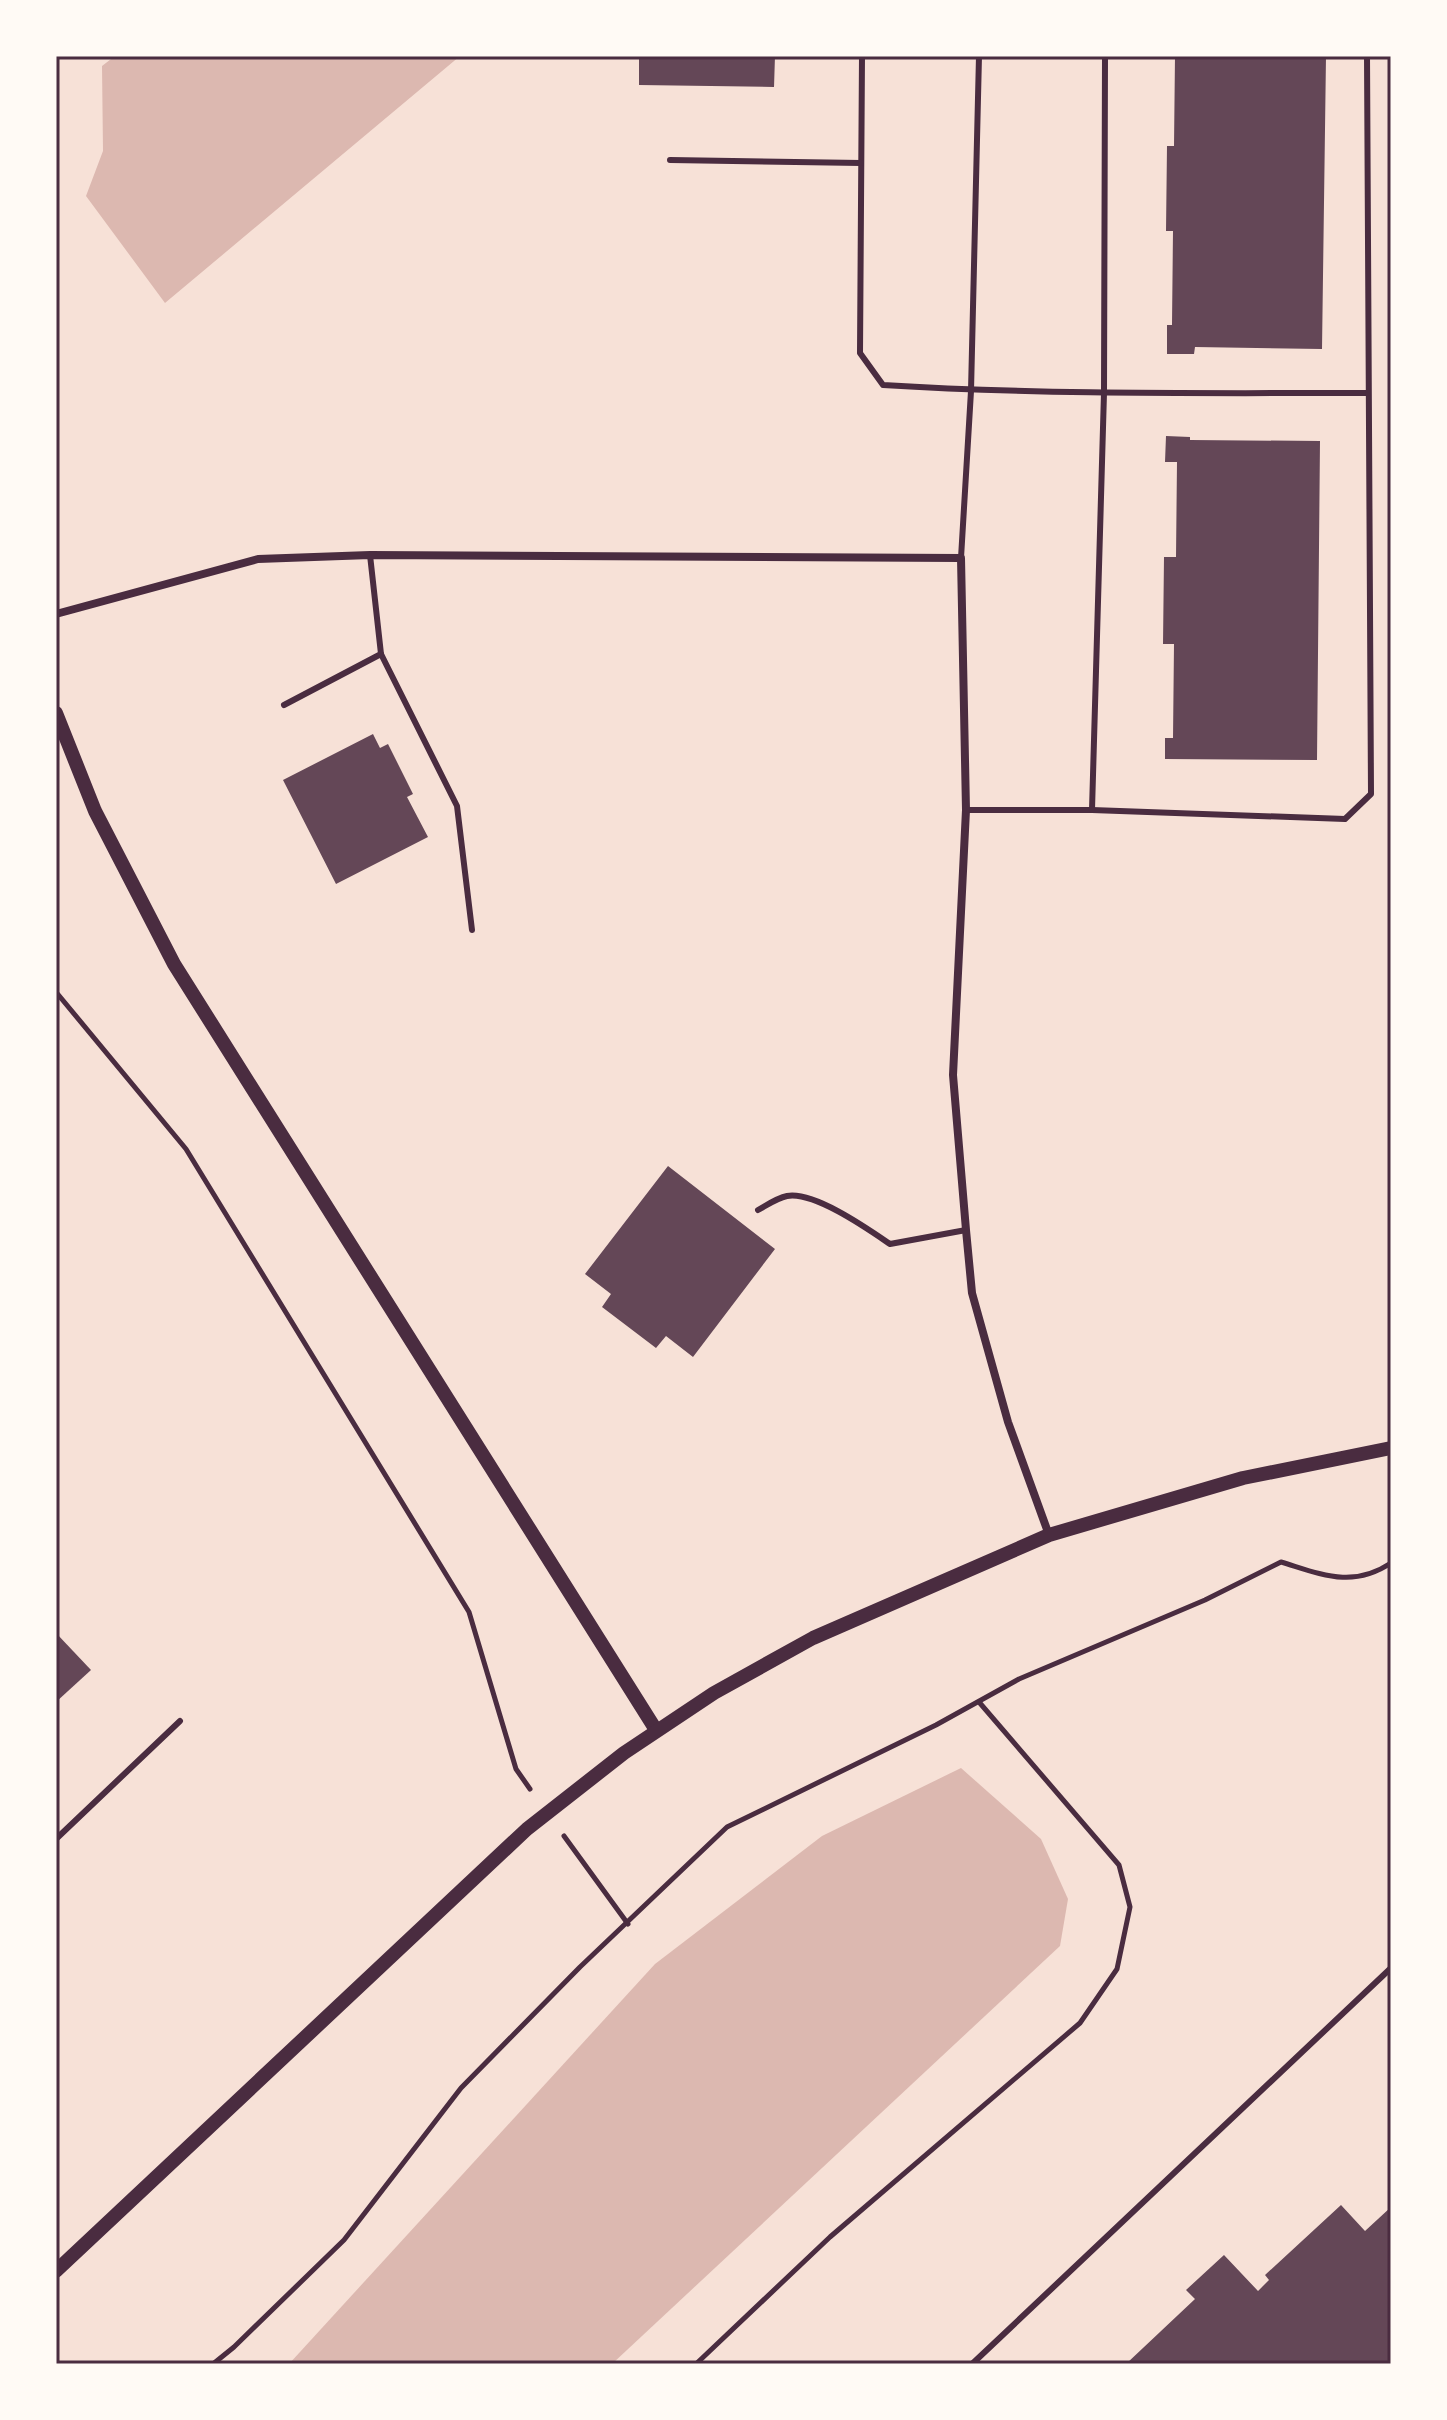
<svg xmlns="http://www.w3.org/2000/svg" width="1447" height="2420" font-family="Spectral,serif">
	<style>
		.water { fill: #dcb8b0 }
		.building { fill: #644757 }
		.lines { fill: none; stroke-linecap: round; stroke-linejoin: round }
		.path { stroke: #4a2c40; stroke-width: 5 }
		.service { stroke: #4a2c40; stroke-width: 6 }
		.minor { stroke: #4a2c40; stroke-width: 8 }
		.tertiary { stroke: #4a2c40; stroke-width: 14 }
		.neatline { fill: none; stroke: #4a2c40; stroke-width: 3 }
	</style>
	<rect width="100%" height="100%" fill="#f7e1d7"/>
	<g class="water">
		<path d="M115 56H460L165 303 86 196 103 151 102 66Z"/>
		<path d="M961 1768 1041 1839 1068 1899 1060 1946 612 2364H289L655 1964 822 1836Z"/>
	</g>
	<g class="building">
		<path d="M639 56H775L774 87 639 85Z"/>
		<path d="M1175 56H1326L1322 349 1195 347 1194 354H1167V325H1172L1173 231H1166L1167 146H1174Z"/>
		<path d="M1166 436 1190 437V440L1320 441 1317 760 1165 759V738H1173L1174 644H1163L1164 557H1176L1177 462H1165Z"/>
		<path d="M373 734 380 748 388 744 413 794 407 797 428 837 336 884 283 780Z"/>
		<path d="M668 1166 775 1249 693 1357 666 1336 656 1348 602 1307 611 1294 585 1274Z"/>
		<path d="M56 1633 91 1670 56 1702Z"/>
		<path d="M1341 2205 1365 2231 1391 2207V2364H1126L1195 2299 1186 2290 1224 2255 1258 2291 1269 2280 1265 2275Z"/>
	</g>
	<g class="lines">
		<g class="path">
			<path d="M56 992 186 1149 469 1612 516 1769 530 1789"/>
			<path d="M564 1836 628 1924"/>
			<path d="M213 2364 234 2347 344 2240 461 2088 580 1967 727 1827 936 1725 1019 1679 1205 1600 1281 1562C1321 1574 1352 1589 1391 1563"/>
			<path d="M696 2364 830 2237 1080 2023 1117 1969 1130 1907 1119 1865 979 1702"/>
		</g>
		<g class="service">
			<path d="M862 56 860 353 883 385C1044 395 1206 393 1367 393"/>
			<path d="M670 160 861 163"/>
			<path d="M370 555 381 654 457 806 472 930"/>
			<path d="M961 558 971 391 979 56"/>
			<path d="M284 705 381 654"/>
			<path d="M966 810H1092L1345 819 1371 794 1367 56"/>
			<path d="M1092 810 1104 393 1105 56"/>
			<path d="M758 1210C767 1205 777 1198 787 1196 814 1191 868 1229 890 1244L966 1230"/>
			<path d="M56 1839 180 1721"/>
			<path d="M972 2364 1391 1968"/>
		</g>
		<path class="minor" d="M56 614 258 559 370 555 961 558 966 810 953 1075 966 1230 972 1293 1008 1422 1049 1535"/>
		<g class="tertiary">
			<path d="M56 713 95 811 174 964 656 1730"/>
			<path d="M56 2271 527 1829 624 1753 714 1693 813 1638 1049 1535 1243 1478 1391 1448"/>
		</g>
	</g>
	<rect width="1447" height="2420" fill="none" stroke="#fffaf5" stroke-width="116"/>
	<rect x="58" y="58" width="1331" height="2304" class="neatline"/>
</svg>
